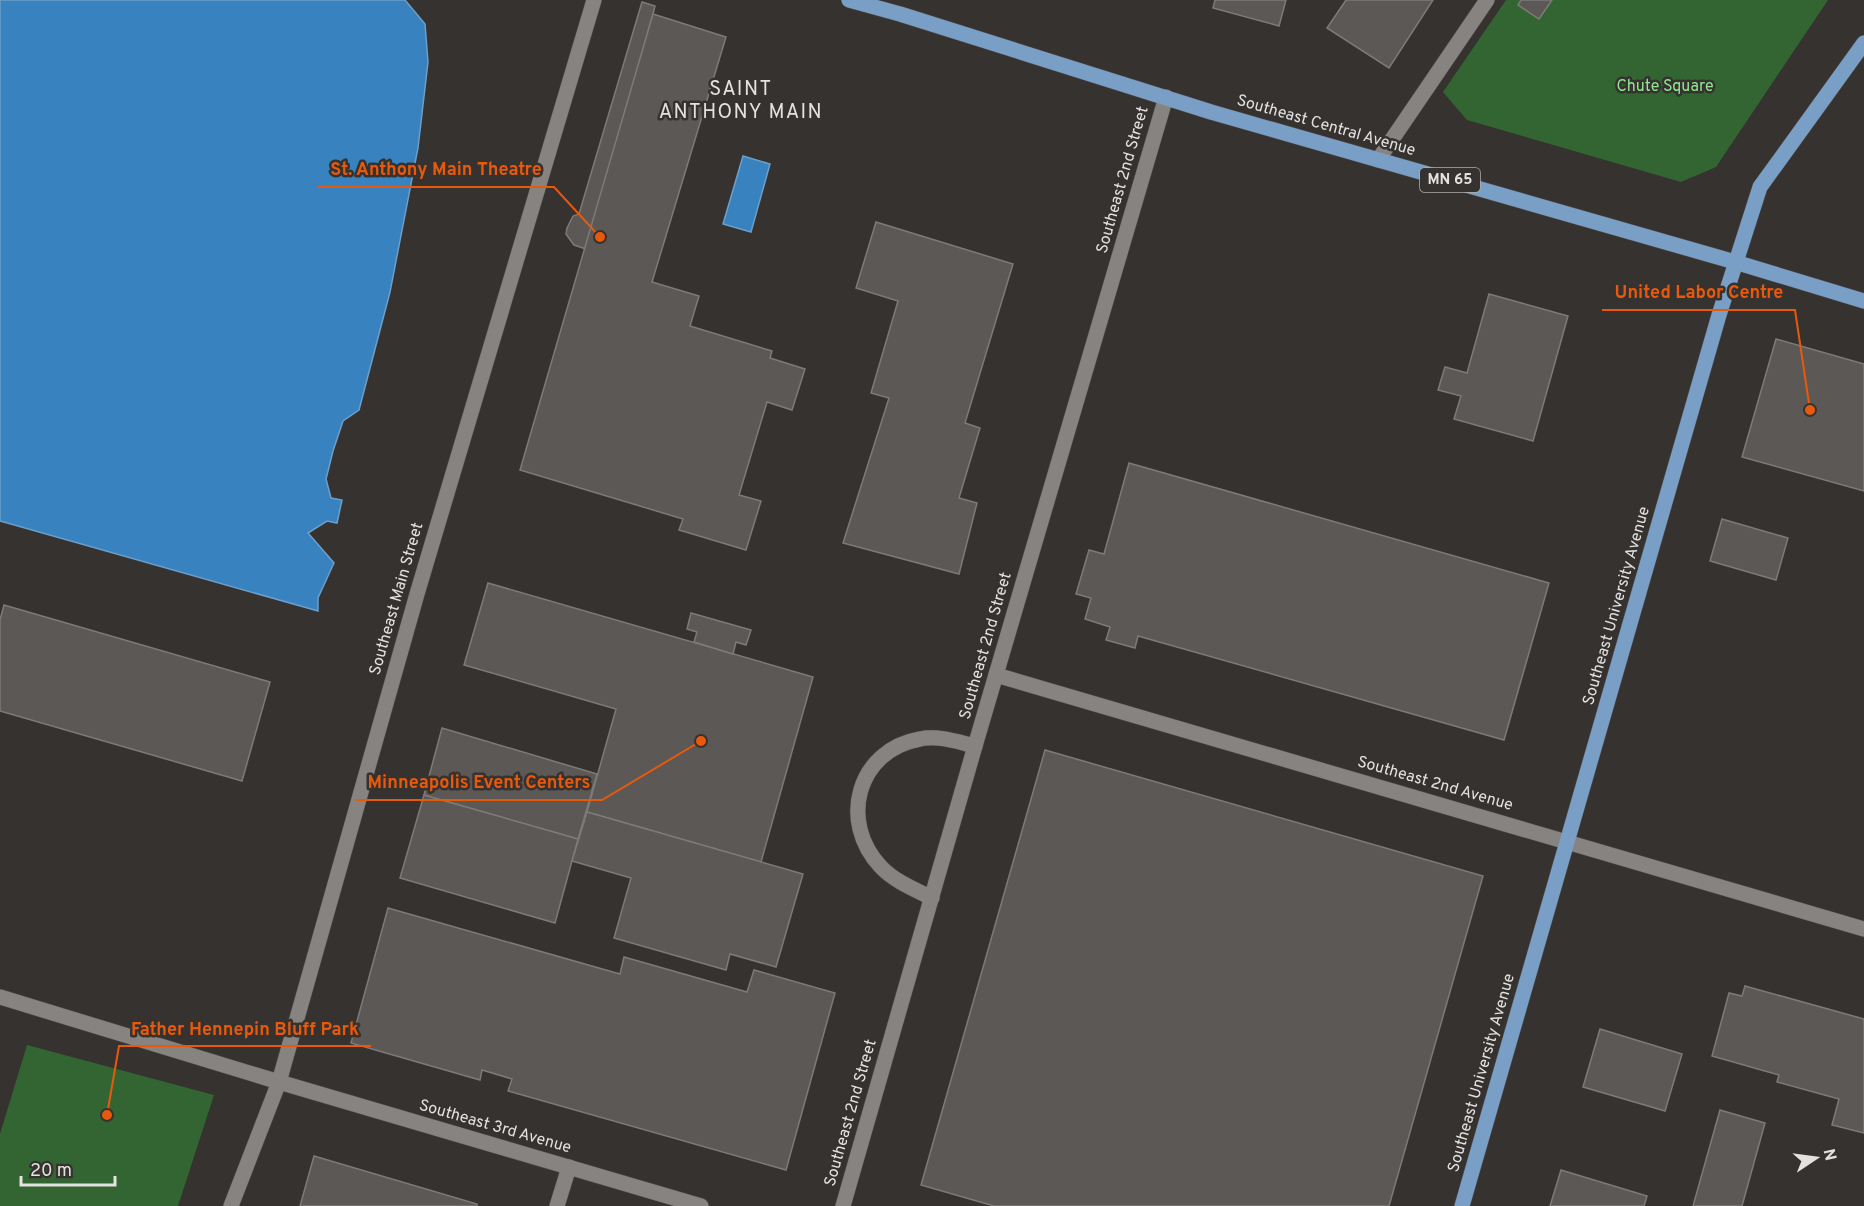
<svg xmlns="http://www.w3.org/2000/svg" width="1864" height="1206" font-family="Overpass,sans-serif">
	<style>
		.green { fill: #336532 }
		.water { fill: #3882bf; stroke: #6c9fc9; stroke-width: 1.5 }
		.building { fill: #5c5856; stroke: #7e7a77; stroke-width: 1.5 }
		.lines { fill: none; stroke-linecap: round; stroke-linejoin: round }
		.minor-casing { stroke: #514e4c; stroke-width: 16 }
		.major-casing { stroke: #514e4c; stroke-width: 16 }
		.minor { stroke: #878380; stroke-width: 15 }
		.major { stroke: #7a9fc6; stroke-width: 15 }
		.labels { text-anchor: middle; dominant-baseline: central; stroke-width: 5; stroke-linejoin: round; paint-order: stroke }
		.shield { fill: #353230; stroke: #b0adab; stroke-width: 1.5 }
		.shield-label { font-size: 15px; font-weight: bold; fill: #e4e2e0 }
		.park-label { font-size: 16px; fill: #90e88f; stroke: #353230 }
		.street-label { font-size: 16px; fill: #e4e2e0; stroke: #353230 }
		.quarter-label { font-size: 20px; letter-spacing: 1.5px; fill: #e4e2e0; stroke: #353230 }
		.leader { fill: none; stroke: #e8590c; stroke-width: 2 }
		.callout-dot { fill: #e8590c; stroke: #353230; stroke-width: 2 }
		.callout-label { font-size: 18px; text-anchor: middle; font-weight: bold; fill: #e8590c; stroke: #353230; stroke-width: 5; stroke-linejoin: round; paint-order: stroke }
	</style>
	<rect width="100%" height="100%" fill="#353230"/>
	<g class="green">
		<path d="M1506 0H1828L1716 167 1681 182 1467 120 1443 92Z"/>
		<path d="M27 1045 214 1095 178 1206H0V1134Z"/>
	</g>
	<g class="water">
		<path d="M0 0H405L425 24 428 62 418 148 390 292 359 410 343 421 333 451 326 479 331 498 342 500 337 523 327 521 308 533 334 563 318 598V611L0 521Z"/>
		<path d="M743 156 770 164 751 232 723 224Z"/>
	</g>
	<g class="building">
		<path d="M1215 0H1286L1279 26 1213 8Z"/>
		<path d="M1346 0H1433L1389 68 1327 28Z"/>
		<path d="M1521 0H1552L1539 19 1518 5Z"/>
		<path d="M642 2 655 6 653 14 586 249 574 245 566 234 567 228 573 216 579 214Z"/>
		<path d="M653 14 726 37 652 282 699 296 690 326 772 351 770 358 805 369 792 410 767 402 739 495 761 501 746 550 679 530 683 519 520 470Z"/>
		<path d="M876 222 1013 264 965 423 980 428 959 498 977 503 959 574 843 543 889 398 871 393 898 301 856 288Z"/>
		<path d="M1489 294 1568 316 1533 441 1454 419 1461 396 1438 390 1445 367 1467 373Z"/>
		<path d="M1776 339 1864 364V491L1742 457Z"/>
		<path d="M1129 463 1549 583 1504 740 1138 636 1135 648 1106 640 1110 627 1085 619 1091 598 1076 594 1089 550 1104 554Z"/>
		<path d="M1722 519 1788 538 1776 580 1710 561Z"/>
		<path d="M488 583 813 677 761 862 587 812 616 709 464 665Z"/>
		<path d="M4 605 270 682 242 781 0 711V620Z"/>
		<path d="M691 613 751 630 746 645 736 642 733 654 694 642 697 632 687 629Z"/>
		<path d="M442 728 597 774 578 839 424 795Z"/>
		<path d="M1045 750 1483 876 1389 1206H994L921 1185Z"/>
		<path d="M424 795 578 839 555 923 400 878Z"/>
		<path d="M587 812 803 874 776 967 730 954 726 970 614 938 631 878 572 861Z"/>
		<path d="M388 908 620 974 624 957 747 992 754 970 835 993 786 1170 508 1091 512 1079 482 1070 480 1080 351 1043Z"/>
		<path d="M1745 986 1864 1019V1133L1832 1125 1839 1099 1777 1082 1779 1075 1712 1056 1729 993 1742 996Z"/>
		<path d="M1600 1029 1682 1054 1665 1111 1583 1087Z"/>
		<path d="M1720 1110 1765 1123 1742 1206H1693Z"/>
		<path d="M314 1156 477 1204V1206H300Z"/>
		<path d="M1561 1170 1647 1196 1644 1206H1550Z"/>
	</g>
	<g class="lines">
		<defs>
			<g id="minor">
				<path d="M1378 160 1487 0"/>
				<path d="M996 675 1864 929"/>
				<path d="M932 898C914 889 894 881 881 867 838 822 857 750 920 739 938 735 958 742 975 746"/>
				<path d="M0 997 279 1082 701 1206"/>
				<path d="M231 1206 279 1082 417 594 594 0"/>
				<path d="M557 1206 569 1167"/>
				<path d="M843 1206 975 746 1166 97"/>
			</g>
			<g id="major">
				<path d="M849 0 900 14 1211 112 1735 262 1864 301"/>
				<path d="M1462 1206 1719 315 1760 187 1864 43"/>
			</g>
		</defs>
		<use href="#minor" class="minor-casing"/>
		<use href="#major" class="major-casing"/>
		<use href="#minor" class="minor"/>
		<use href="#major" class="major"/>
	</g>
	<g class="labels">
		<rect class="shield" x="1420" y="168" width="60" height="24" rx="4.5"/>
		<g class="shield-label">
			<text x="1450" y="180">MN 65</text>
		</g>
		<g class="park-label">
			<text x="1665" y="87">Chute Square</text>
		</g>
		<g class="street-label">
			<text transform="translate(1326 126) rotate(16)">Southeast Central Avenue</text>
			<text transform="translate(1123 180) rotate(-74)">Southeast 2nd Street</text>
			<text transform="translate(397 599) rotate(-74)">Southeast Main Street</text>
			<text transform="translate(1617 606) rotate(-74)">Southeast University Avenue</text>
			<text transform="translate(986 646) rotate(-74)">Southeast 2nd Street</text>
			<text transform="translate(1435 784) rotate(16)">Southeast 2nd Avenue</text>
			<text transform="translate(1482 1073) rotate(-74)">Southeast University Avenue</text>
			<text transform="translate(851 1113) rotate(-74)">Southeast 2nd Street</text>
			<text transform="translate(495 1127) rotate(16)">Southeast 3rd Avenue</text>
		</g>
		<g class="quarter-label">
			<text x="741" y="90">SAINT<tspan x="741" dy="23">ANTHONY MAIN</tspan></text>
		</g>
	</g>
	<path class="leader" d="M600 237L554 187H318M1810 410L1795 310H1602M701 741L602 800H355M107 1115L119 1046H371"/>
	<g class="callout-dot">
		<circle cx="600" cy="237" r="6"/>
		<circle cx="1810" cy="410" r="6"/>
		<circle cx="701" cy="741" r="6"/>
		<circle cx="107" cy="1115" r="6"/>
	</g>
	<g class="callout-label">
		<text x="436" y="175">St. Anthony Main Theatre</text>
		<text x="1699" y="298">United Labor Centre</text>
		<text x="479" y="788">Minneapolis Event Centers</text>
		<text x="245" y="1035">Father Hennepin Bluff Park</text>
	</g>
	<g transform="translate(1816 1158) rotate(77)" stroke="#353230" stroke-width="4.5" paint-order="stroke">
	<path d="M0-4.5L10 22L0 15L-10 22Z" fill="#e4e2e0"/>
	<text y="-9" font-size="16" font-weight="bold" text-anchor="middle" fill="#e4e2e0">N</text>
	</g>
	<path d="M21 1176v9h94v-9" fill="none" stroke="#e4e2e0" stroke-width="3"/>
	<text x="30" y="1176" font-size="18" fill="#e4e2e0" stroke="#353230" stroke-width="4.5" paint-order="stroke">20 m</text>
</svg>
